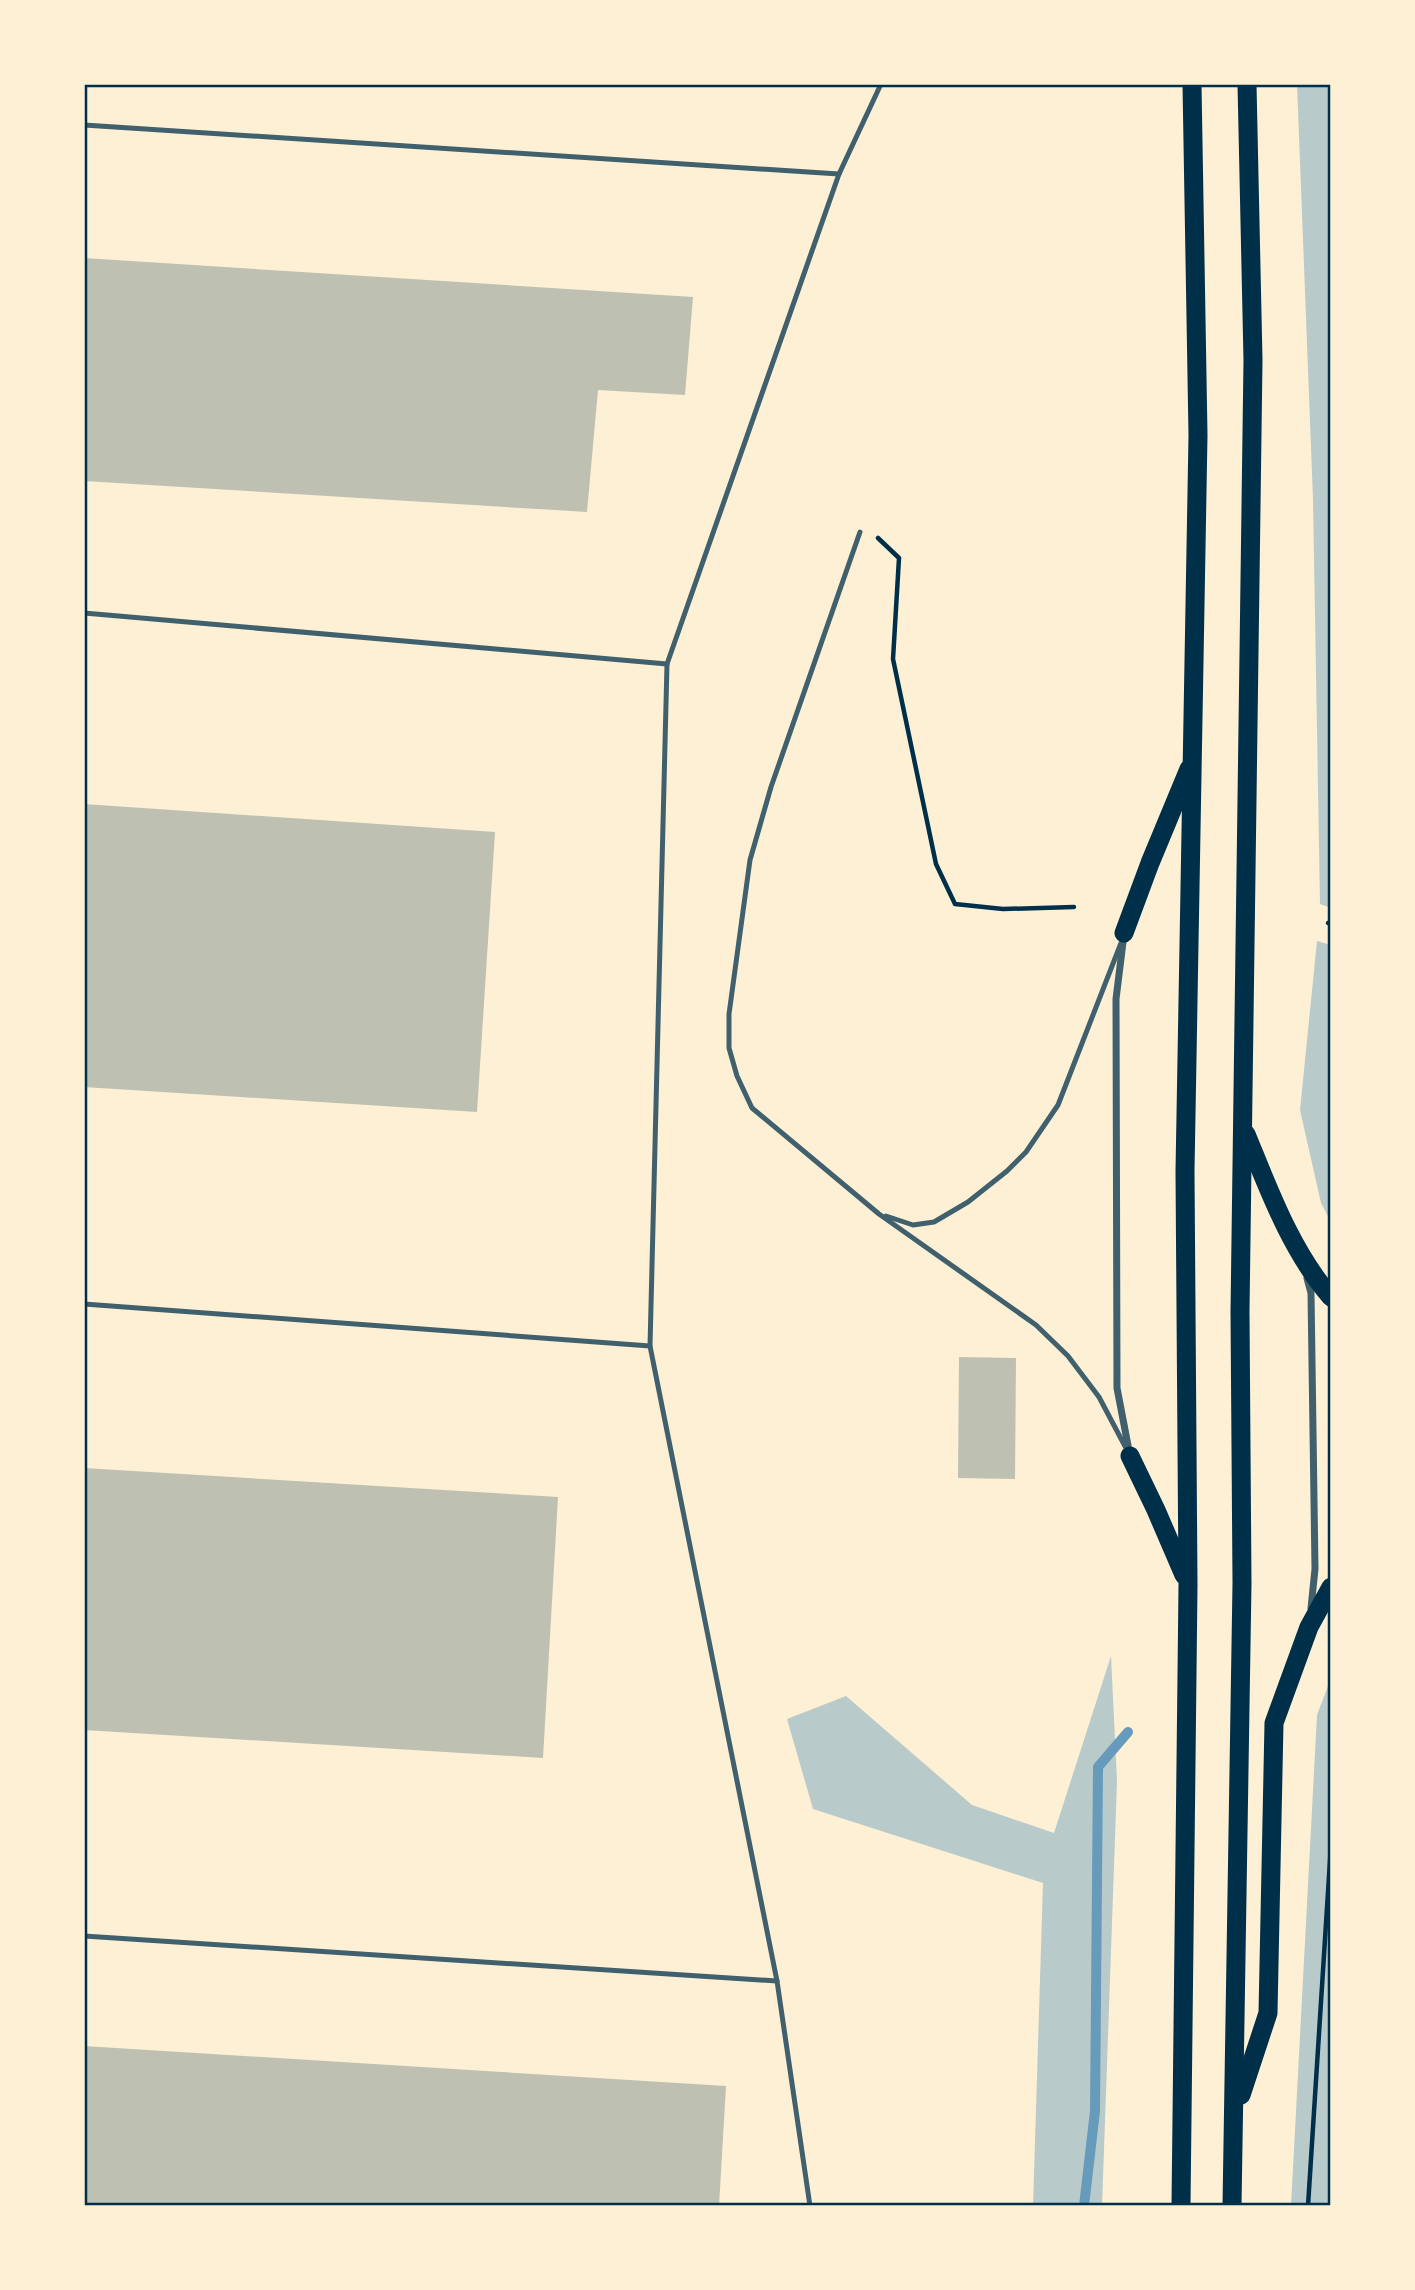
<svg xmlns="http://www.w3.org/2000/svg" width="1415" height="2290" font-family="'Crimson Pro',serif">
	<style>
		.green { fill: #b9caca }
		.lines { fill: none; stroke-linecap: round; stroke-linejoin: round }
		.stream { stroke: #669bbc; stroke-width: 10 }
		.building { fill: #bec0b2 }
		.path { stroke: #003049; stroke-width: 4.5 }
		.service { stroke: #3f606c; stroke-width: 5 }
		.minor { stroke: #3f606c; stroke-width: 7 }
		.trunk { stroke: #003049; stroke-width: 19 }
		.neatline { fill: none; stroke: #003049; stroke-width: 2.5 }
	</style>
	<rect width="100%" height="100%" fill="#fdf0d5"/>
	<g class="green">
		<path d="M1297 84H1331V908L1320 904 1313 499Z"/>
		<path d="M1317 941 1331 945V1222L1321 1203 1300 1110Z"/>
		<path d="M1111 1656 1117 1781 1102 2206H1033L1043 1883 813 1809 787 1719 846 1696 972 1805 1054 1833Z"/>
		<path d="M1331 1678V2206H1291L1317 1715Z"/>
	</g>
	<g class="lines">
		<path class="stream" d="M1084 2206 1095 2111 1098 1767 1128 1732"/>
	</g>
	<g class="building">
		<path d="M84 258 693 297 685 395 598 390 587 512 84 481Z"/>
		<path d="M84 804 495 832 477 1112 84 1087Z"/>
		<path d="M959 1357 1016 1358 1015 1479 958 1478Z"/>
		<path d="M84 1468 558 1497 543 1758 84 1730Z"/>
		<path d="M84 2046 726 2086 719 2206H84Z"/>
	</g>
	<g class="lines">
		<g class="path">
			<path d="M878 538 899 558 893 659 936 864 955 904 1003 909 1074 907"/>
			<path d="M1328 923 1331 925"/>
			<path d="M1308 2206 1331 1845"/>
		</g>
		<g class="service">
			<path d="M84 125 839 174"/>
			<path d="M860 532 771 787 750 860 729 1014V1048L737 1076 752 1108 879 1214 1036 1325 1068 1356 1099 1397 1127 1450"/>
			<path d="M84 613 667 664"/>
			<path d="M886 1216 913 1225 934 1222 968 1202 1007 1171 1026 1152 1058 1105 1121 943"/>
			<path d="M84 1304 650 1346"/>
			<path d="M84 1936 777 1981"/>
			<path d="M810 2206 777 1981 650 1346 667 664 839 174 881 84"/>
		</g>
		<g class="minor">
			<path d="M1124 934 1116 999 1117 1388 1130 1456"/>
			<path d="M1307 1278 1311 1293 1315 1569 1311 1608"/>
		</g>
		<g class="trunk">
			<path d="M1124 933 1150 863 1189 769"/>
			<path d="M1246 1134C1269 1190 1291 1251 1331 1297"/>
			<path d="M1130 1456 1156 1510 1184 1575"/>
			<path d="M1241 2095 1268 2013 1274 1723 1309 1627 1331 1587"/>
			<path d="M1181 2206 1188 1585 1185 1171 1198 435 1192 84"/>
			<path d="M1232 2206 1242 1583 1240 1312 1253 360 1247 84"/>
		</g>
	</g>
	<rect width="1415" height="2290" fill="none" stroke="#fdf0d5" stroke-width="172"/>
	<rect x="86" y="86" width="1243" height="2118" class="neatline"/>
</svg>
